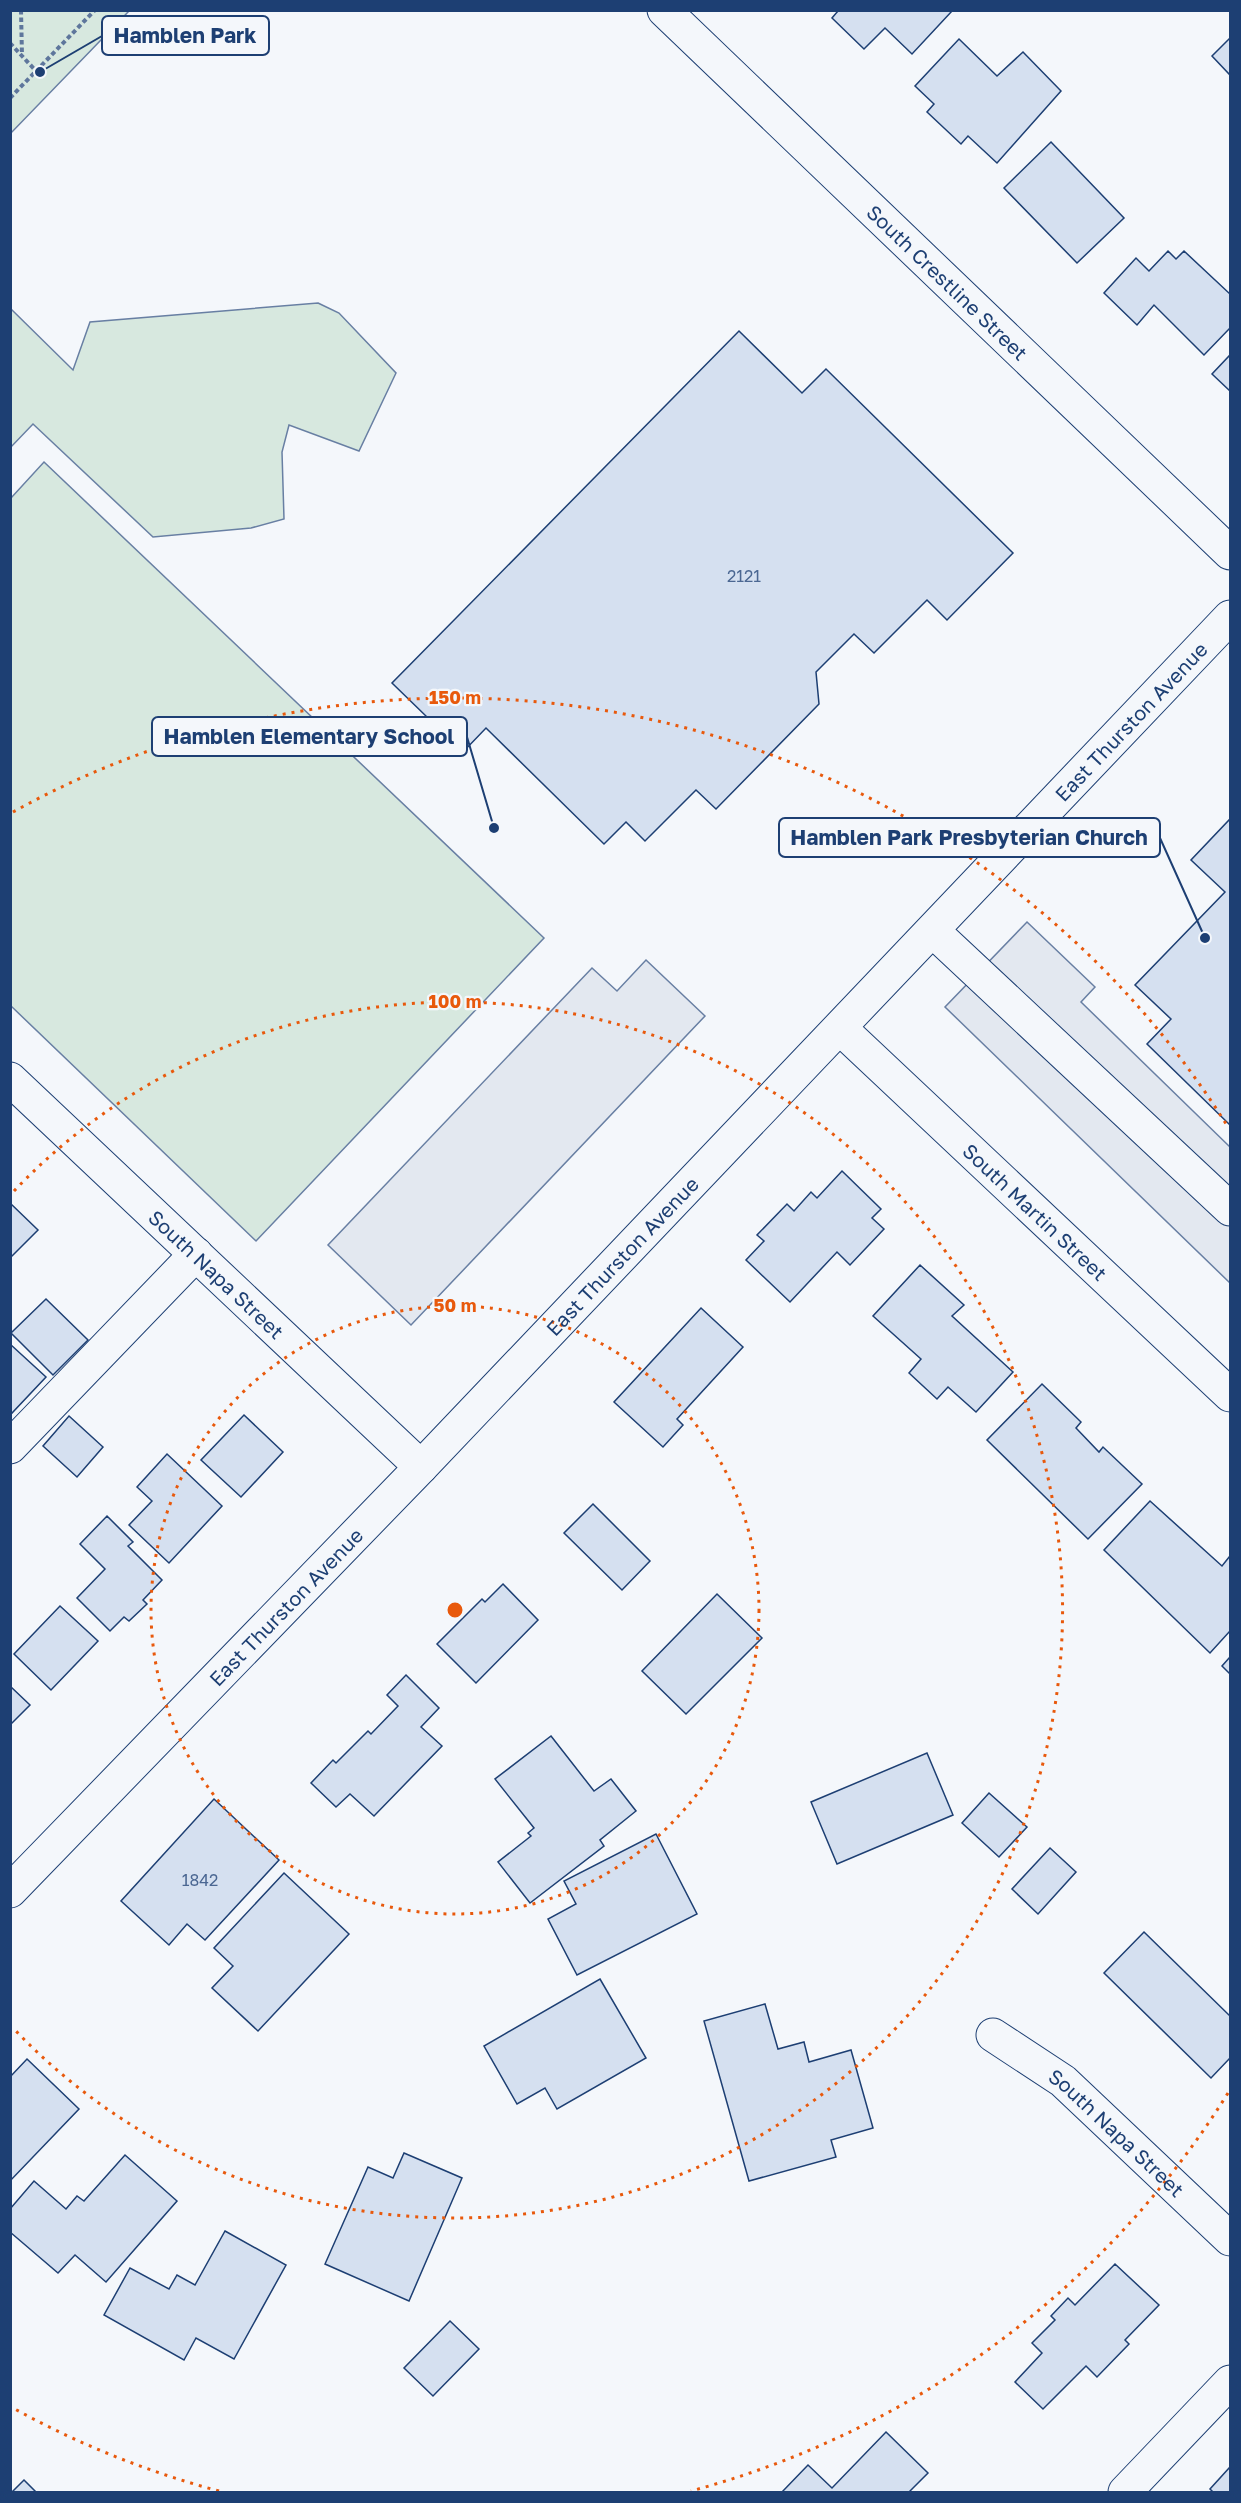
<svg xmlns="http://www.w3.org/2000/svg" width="1241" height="2503" font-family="'Golos Text',sans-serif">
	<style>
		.green { fill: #d7e8df; stroke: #687fa3; stroke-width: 1.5 }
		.parking { fill: #e3e8f0; stroke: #687fa3; stroke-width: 1.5 }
		.building { fill: #d5e0f0; stroke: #1d3f73; stroke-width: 1.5 }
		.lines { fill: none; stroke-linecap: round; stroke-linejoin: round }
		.minor-casing { stroke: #1d3f73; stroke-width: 35 }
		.path { stroke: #5e769c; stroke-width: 4; stroke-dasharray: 4.5 3; stroke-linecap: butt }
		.minor { stroke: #f4f7fb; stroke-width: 33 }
		.ring { fill: none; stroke: #e8590c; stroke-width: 3; stroke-dasharray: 3 6 }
		.labels { text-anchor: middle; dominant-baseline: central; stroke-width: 4.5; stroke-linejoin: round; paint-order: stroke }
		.number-label { font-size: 16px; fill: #4b6792 }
		.street-label { font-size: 20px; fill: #1d3f73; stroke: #f4f7fb }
		.centre { fill: #e8590c; stroke: #f4f7fb; stroke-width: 3 }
		.ring-label { font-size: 18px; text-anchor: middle; font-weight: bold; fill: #e8590c; stroke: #f4f7fb; stroke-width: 4.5; stroke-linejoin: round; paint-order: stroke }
		.leader { fill: none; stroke: #1d3f73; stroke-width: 2 }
		.callout-dot { fill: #1d3f73; stroke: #f4f7fb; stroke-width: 2 }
		.callout { fill: #f4f7fb; stroke: #1d3f73; stroke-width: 2 }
		.callout-label { font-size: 21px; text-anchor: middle; font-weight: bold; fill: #1d3f73 }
	</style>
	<rect width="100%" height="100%" fill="#f4f7fb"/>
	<g class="green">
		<path d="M11 10 129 11 11 133 10 11Z"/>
		<path d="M318 303 339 313 396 373 359 451 289 425 282 452 284 519 251 528 153 537 33 424 11 447V309L73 370 90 322Z"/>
		<path d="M44 462 544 938 256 1241 11 1006V498Z"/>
	</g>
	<g class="parking">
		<path d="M1027 922 1095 987 1081 1002 1230 1147V1283L945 1007Z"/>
		<path d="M646 960 705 1016 411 1325 328 1245 592 968 617 991Z"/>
	</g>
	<g class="building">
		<path d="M838 11V10L952 11 912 54 885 28 864 49 832 18Z"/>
		<path d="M1230 38V75L1212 56Z"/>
		<path d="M959 39 997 76 1023 52 1061 91 997 163 968 136 961 144 927 112 934 104 915 86Z"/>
		<path d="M1051 142 1124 218 1077 263 1004 188Z"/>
		<path d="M1168 251 1176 259 1184 251 1230 294V328L1204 355 1154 305 1137 325 1104 293 1136 258 1149 271Z"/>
		<path d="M739 331 802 393 826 369 1013 553 947 620 927 600 874 653 854 634 816 672 819 704 716 809 696 790 645 841 626 822 604 844 486 728 463 752 392 683Z"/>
		<path d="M1230 355V391L1212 374Z"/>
		<path d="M1230 819V1125L1147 1044 1171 1019 1135 985 1225 892 1191 860Z"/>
		<path d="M842 1171 881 1209 872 1218 884 1229 850 1265 837 1252 790 1302 746 1260 764 1241 757 1235 787 1204 794 1211 811 1192 817 1198Z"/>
		<path d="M10 1203 38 1230 10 1258Z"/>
		<path d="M920 1265 964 1305 952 1316 1013 1372 976 1412 948 1387 937 1399 909 1373 921 1359 873 1316Z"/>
		<path d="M46 1299 88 1340 53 1375 11 1333Z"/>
		<path d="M701 1308 743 1347 677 1419 683 1425 663 1447 614 1402Z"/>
		<path d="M10 1344 46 1377 12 1413 10 1412Z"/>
		<path d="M1042 1384 1081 1422 1076 1428 1099 1452 1103 1447 1142 1484 1088 1539 987 1440Z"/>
		<path d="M244 1415 283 1452 241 1497 201 1460Z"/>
		<path d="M69 1416 103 1447 77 1477 43 1446Z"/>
		<path d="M167 1454 222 1506 169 1563 129 1525 152 1501 137 1487Z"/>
		<path d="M1150 1501 1222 1566 1230 1556V1631L1210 1653 1104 1550Z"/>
		<path d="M593 1504 650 1561 622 1590 564 1533Z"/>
		<path d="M107 1516 133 1542 128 1546 162 1580 143 1600 147 1604 129 1621 124 1617 110 1631 77 1598 105 1569 80 1544Z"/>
		<path d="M503 1584 538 1620 476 1683 437 1644 482 1599 485 1602Z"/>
		<path d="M717 1594 762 1638 686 1714 642 1671Z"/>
		<path d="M60 1606 98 1641 51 1690 14 1654Z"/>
		<path d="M1230 1657V1674L1222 1666Z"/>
		<path d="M406 1675 439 1708 421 1727 442 1746 374 1816 350 1794 336 1807 311 1783 333 1760 336 1763 368 1731 371 1734 398 1706 387 1695Z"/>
		<path d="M10 1686 30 1705 10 1725Z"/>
		<path d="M551 1736 594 1791 611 1779 636 1811 600 1840 604 1846 530 1903 498 1862 531 1836 528 1833 534 1828 495 1779Z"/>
		<path d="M927 1753 953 1815 837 1864 811 1802Z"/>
		<path d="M989 1793 1027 1827 999 1857 962 1823Z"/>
		<path d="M214 1799 279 1860 205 1940 187 1924 169 1945 121 1901Z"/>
		<path d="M656 1834 697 1914 577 1975 548 1919 576 1904 564 1881Z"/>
		<path d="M1050 1848 1076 1872 1038 1914 1012 1889Z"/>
		<path d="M284 1873 349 1934 258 2031 212 1988 233 1966 214 1948Z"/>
		<path d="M1144 1932 1230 2016V2058L1211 2078 1104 1973Z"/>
		<path d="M600 1979 646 2058 557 2109 545 2088 517 2104 484 2046Z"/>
		<path d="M765 2004 778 2049 804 2042 809 2062 851 2050 873 2128 831 2140 836 2157 749 2181 704 2021Z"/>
		<path d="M27 2059 79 2109 10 2181V2077Z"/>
		<path d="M404 2153 462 2178 409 2301 325 2264 368 2167 393 2178Z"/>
		<path d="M125 2155 177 2201 106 2282 75 2255 58 2273 10 2232V2209L34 2181 66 2209 77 2196 84 2201Z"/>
		<path d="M225 2231 286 2265 234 2359 196 2338 184 2360 104 2315 130 2268 169 2289 177 2275 195 2285Z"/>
		<path d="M1115 2264 1159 2305 1125 2340 1129 2344 1097 2377 1086 2366 1043 2409 1015 2382 1042 2353 1032 2343 1055 2320 1051 2316 1068 2298 1075 2305Z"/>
		<path d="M450 2321 479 2349 433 2396 404 2368Z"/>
		<path d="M886 2432 928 2473 909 2492H782L808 2465 832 2488Z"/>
		<path d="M1230 2467V2492H1213L1210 2489Z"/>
		<path d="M24 2480 36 2492H12Z"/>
	</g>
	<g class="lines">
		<defs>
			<g id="minor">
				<path id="s1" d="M664 10 1230 553"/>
				<path d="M933 931 1230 1209"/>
				<path id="s2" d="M840 1028 1230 1395"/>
				<path id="s3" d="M10 1079 421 1467"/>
				<path d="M10 1447 196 1254"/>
				<path id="s4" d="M10 1891 421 1467 1230 617"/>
				<path id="s5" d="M993 2035 1063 2081 1230 2239"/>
				<path d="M1125 2492 1230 2382"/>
			</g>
		</defs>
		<use href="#minor" class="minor-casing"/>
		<g class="path">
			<path d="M21 10 22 56"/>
			<path d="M10 43 36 71"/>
			<path d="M10 98 95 10"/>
		</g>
		<use href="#minor" class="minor"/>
	</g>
	<g class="ring">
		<circle cx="455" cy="1610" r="304"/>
		<path d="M14 1191A608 608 0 1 1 14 2029"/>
		<path d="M1228 2093A912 912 0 0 1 691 2491M219 2491A912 912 0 0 1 13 2408M13 812A912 912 0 0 1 1228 1127"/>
	</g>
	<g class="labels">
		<g class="number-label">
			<text x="744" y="576">2121</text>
			<text x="200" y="1880">1842</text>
		</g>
		<g class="street-label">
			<text stroke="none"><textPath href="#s1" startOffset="393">South Crestline Street</textPath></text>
			<text stroke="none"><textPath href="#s4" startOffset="1620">East Thurston Avenue</textPath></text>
			<text stroke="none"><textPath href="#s2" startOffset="268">South Martin Street</textPath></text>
			<text stroke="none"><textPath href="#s4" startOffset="882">East Thurston Avenue</textPath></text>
			<text stroke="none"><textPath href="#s3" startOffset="284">South Napa Street</textPath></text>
			<text stroke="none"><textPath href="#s4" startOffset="396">East Thurston Avenue</textPath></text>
			<text stroke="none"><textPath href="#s5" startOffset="158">South Napa Street</textPath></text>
		</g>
	</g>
	<circle cx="455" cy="1610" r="9" class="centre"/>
	<g class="ring-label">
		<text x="455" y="704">150 m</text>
		<text x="455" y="1008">100 m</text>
		<text x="455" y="1312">50 m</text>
	</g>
	<path class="leader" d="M40 72L102 36M494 828L467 737M1205 938L1160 838"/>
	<g class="callout-dot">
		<circle cx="40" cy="72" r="6"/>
		<circle cx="494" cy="828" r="6"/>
		<circle cx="1205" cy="938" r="6"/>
	</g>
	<g class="callout">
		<rect x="102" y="16" width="167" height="39" rx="6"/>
		<rect x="152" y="717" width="315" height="39" rx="6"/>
		<rect x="779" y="818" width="381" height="39" rx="6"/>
	</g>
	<g class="callout-label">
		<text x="185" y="43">Hamblen Park</text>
		<text x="309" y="744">Hamblen Elementary School</text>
		<text x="969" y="845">Hamblen Park Presbyterian Church</text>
	</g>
	<rect width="1241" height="2503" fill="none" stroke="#1d3f73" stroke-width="24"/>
</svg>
